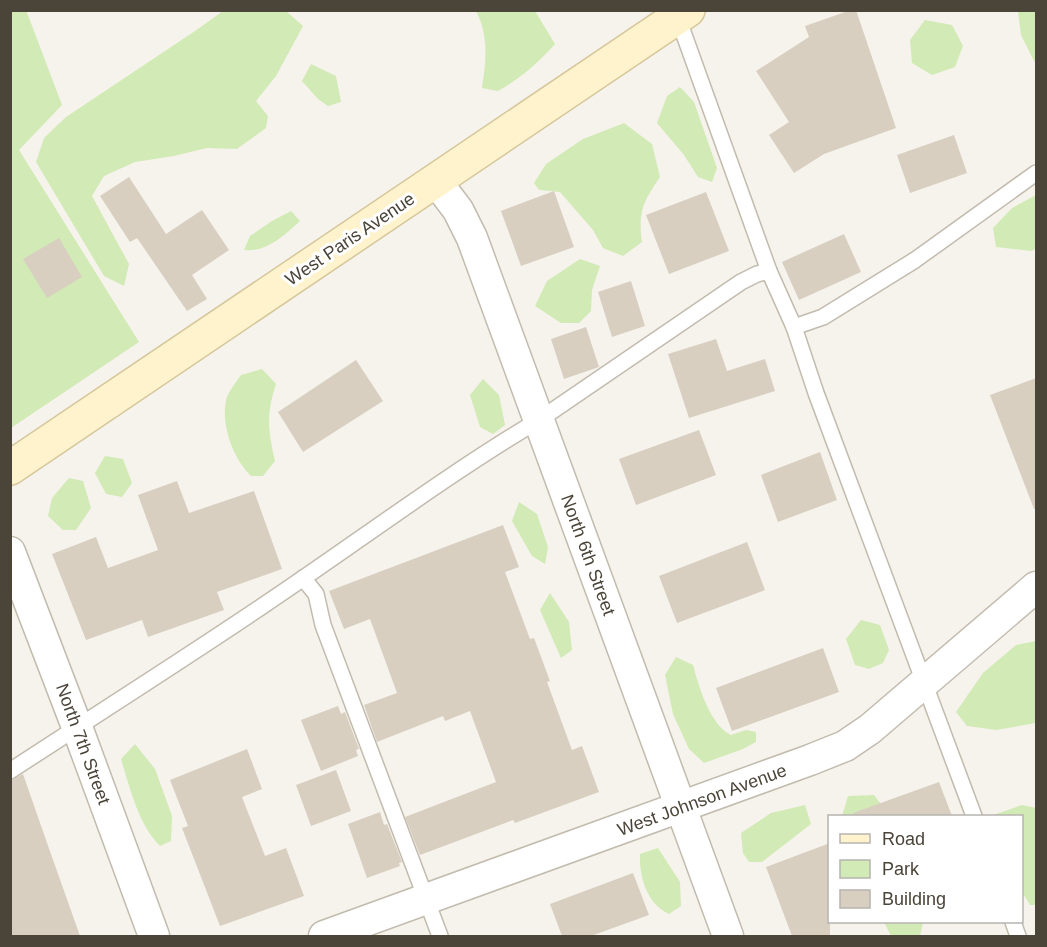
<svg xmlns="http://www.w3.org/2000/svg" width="1047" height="947" font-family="Helvetica,sans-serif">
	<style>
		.green { fill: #d2eab5 }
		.building { fill: #d8cfc1 }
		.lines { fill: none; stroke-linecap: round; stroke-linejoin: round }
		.lane-casing { stroke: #c2bbae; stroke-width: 18 }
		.street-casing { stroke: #c2bbae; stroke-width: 33 }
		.secondary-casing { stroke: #d6c79b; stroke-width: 36 }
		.lane { stroke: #fff; stroke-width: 15 }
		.street { stroke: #fff; stroke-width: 30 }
		.secondary { stroke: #fff3cd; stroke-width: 33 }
		.labels { text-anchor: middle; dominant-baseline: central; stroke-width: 6; stroke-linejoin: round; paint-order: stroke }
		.street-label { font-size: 18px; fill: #4b4439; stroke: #fff }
	</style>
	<rect width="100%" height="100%" fill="#f6f3ec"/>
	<g class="green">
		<path d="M26 10 62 105 19 150 139 342 11 428 10 11Z"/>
		<path d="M223 11H286L303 26 276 76 256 101 268 116 266 128 237 149 207 148 174 156 135 162 104 176 92 196 129 264 124 286 104 276 36 162 44 138 66 117 195 31Z"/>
		<path d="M476 11H535L555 44C538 63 521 78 498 91L482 88C486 62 489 35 476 11Z"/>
		<path d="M1018 11H1036V65L1021 35Z"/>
		<path d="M925 20 952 25 963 46 955 67 932 75 912 63 910 40Z"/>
		<path d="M311 64 336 76 341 102 328 106 318 99 302 81Z"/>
		<path d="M680 87 694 102 717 168 712 182 698 177 684 155 657 123 667 96Z"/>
		<path d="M624 123 652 144 660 177C643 202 638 211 642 242L623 256 603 248 593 230 560 192 539 190 534 183 546 164 583 139Z"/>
		<path d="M1036 195V248L1032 251 996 247 993 228 1012 208Z"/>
		<path d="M291 211 300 221C285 235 265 253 244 250L250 236 272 221Z"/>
		<path d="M580 259 600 266 592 290 591 311 579 323H561L535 306 547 281Z"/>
		<path d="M262 369 276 384C266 415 268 429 275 461L263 476H251C233 458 221 426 226 400 228 392 236 382 241 375Z"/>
		<path d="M483 379 499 395 505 425 493 434 480 427 470 395Z"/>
		<path d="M105 456 123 459 132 483 122 497 106 494 95 473Z"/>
		<path d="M69 478 83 481 91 508 76 530H63L48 516 52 498Z"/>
		<path d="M519 502 537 514 548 547 545 564 532 556 512 521Z"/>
		<path d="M550 593 569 622 572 650 561 658 540 610Z"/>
		<path d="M861 620 880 625 889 650 883 663 869 669 855 665 846 639Z"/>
		<path d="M1036 641V723L996 730 967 726 956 712 983 673 1016 645Z"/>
		<path d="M676 657 693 665C699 687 710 725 731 735L746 730 756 732V742L743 749 704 763 689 749 673 714 665 675Z"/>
		<path d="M135 744 155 769 172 816 171 841 160 846C138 824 130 788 121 759Z"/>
		<path d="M874 795 890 816H842L848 796Z"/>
		<path d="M805 805 811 824 762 862H749L743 853 741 833 771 813Z"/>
		<path d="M1022 805 1036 808V905H1030L1022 892V816H993V815Z"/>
		<path d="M658 848 680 882 681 906 669 914C647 904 639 877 640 854Z"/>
		<path d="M884 922H923L920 936H891Z"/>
	</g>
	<g class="building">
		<path d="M851 10H856L896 128 824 154 794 173 769 135 789 122 756 71 809 37 805 26Z"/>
		<path d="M954 135 967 173 910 193 897 155Z"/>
		<path d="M129 177 166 234 202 210 229 250 192 275 207 299 187 311 137 238 130 242 100 196Z"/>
		<path d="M554 191 574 247 521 266 501 211Z"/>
		<path d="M706 192 729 251 669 274 646 215Z"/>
		<path d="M844 234 861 272 799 300 782 262Z"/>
		<path d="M59 238 82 277 47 298 23 259Z"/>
		<path d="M631 281 645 326 612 337 598 292Z"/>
		<path d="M586 327 599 367 564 379 551 339Z"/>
		<path d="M716 339 727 371 765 359 775 391 689 418 668 354Z"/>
		<path d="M356 360 383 401 303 452 278 412Z"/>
		<path d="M1036 378V509H1034L990 395Z"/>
		<path d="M699 430 716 475 636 505 619 459Z"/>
		<path d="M820 452 837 500 778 522 761 475Z"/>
		<path d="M177 481 189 513 254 491 282 569 217 592 224 610 148 637 142 620 86 640 52 554 96 537 108 568 158 550 138 495Z"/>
		<path d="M503 525 519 567 505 572 530 639 534 638 550 681 547 682 572 750 582 746 599 792 515 823 513 820 420 855 405 817 496 782 470 711 445 721 443 716 377 742 364 705 397 693 370 619 344 629 329 591Z"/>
		<path d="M747 542 765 590 677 623 659 576Z"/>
		<path d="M823 648 839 692 732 731 716 688Z"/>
		<path d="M338 706 341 714 345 712 359 749 356 750 358 756 321 771 301 720Z"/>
		<path d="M247 749 262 789 242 797 265 856 286 848 304 896 220 926 182 828 188 826 170 780Z"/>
		<path d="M336 770 351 811 311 826 296 785Z"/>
		<path d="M23 774 46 840 80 936H10V781Z"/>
		<path d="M939 782 952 816H854L853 813Z"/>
		<path d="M380 812 384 825 387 824 402 862 399 863 400 866 367 878 348 824Z"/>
		<path d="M830 843V936H792L766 867Z"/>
		<path d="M633 873 649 915 591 936H562L550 904Z"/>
	</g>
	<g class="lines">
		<defs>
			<g id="lane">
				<path d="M678 18 769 271 794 327 816 393 974 816"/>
				<path d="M794 327 823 317 915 260 1036 173"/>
				<path d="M303 578 316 594 323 625 440 936"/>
				<path d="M10 771C94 716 178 663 261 607 354 545 443 477 539 420L741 282 757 274 769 271"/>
				<path d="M1013 922 1018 936"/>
			</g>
			<g id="street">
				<path d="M436 181 458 210 472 238 728 936"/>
				<path d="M10 552 77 727 154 936"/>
				<path d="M324 936 810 760 845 746 870 729 1036 587"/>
			</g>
			<path id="secondary" d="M10 468 688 10"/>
		</defs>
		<use href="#lane" class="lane-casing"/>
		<use href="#street" class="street-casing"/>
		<use href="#secondary" class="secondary-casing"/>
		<use href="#lane" class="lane"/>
		<use href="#street" class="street"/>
		<use href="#secondary" class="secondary"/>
	</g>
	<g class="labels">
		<g class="street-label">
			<text transform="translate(350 239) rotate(-34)">West Paris Avenue</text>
			<text transform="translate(588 555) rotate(70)">North 6th Street</text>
			<text transform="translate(83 744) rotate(70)">North 7th Street</text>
			<text transform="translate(702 800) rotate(-20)">West Johnson Avenue</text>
		</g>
	</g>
	<rect width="1047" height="947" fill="none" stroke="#4b4439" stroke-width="24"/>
	<rect x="828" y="815" width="195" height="108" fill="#ffffff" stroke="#b7b4b0" stroke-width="1.5"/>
	<rect x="840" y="834" width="30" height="9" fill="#fff3cd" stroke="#b7b4b0" stroke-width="1.5"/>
	<text x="882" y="845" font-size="18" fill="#4b4439">Road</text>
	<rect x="840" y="860" width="30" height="18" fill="#d2eab5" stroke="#b7b4b0" stroke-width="1.5"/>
	<text x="882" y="875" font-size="18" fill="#4b4439">Park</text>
	<rect x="840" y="890" width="30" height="18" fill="#d8cfc1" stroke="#b7b4b0" stroke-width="1.5"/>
	<text x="882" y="905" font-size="18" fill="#4b4439">Building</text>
</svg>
